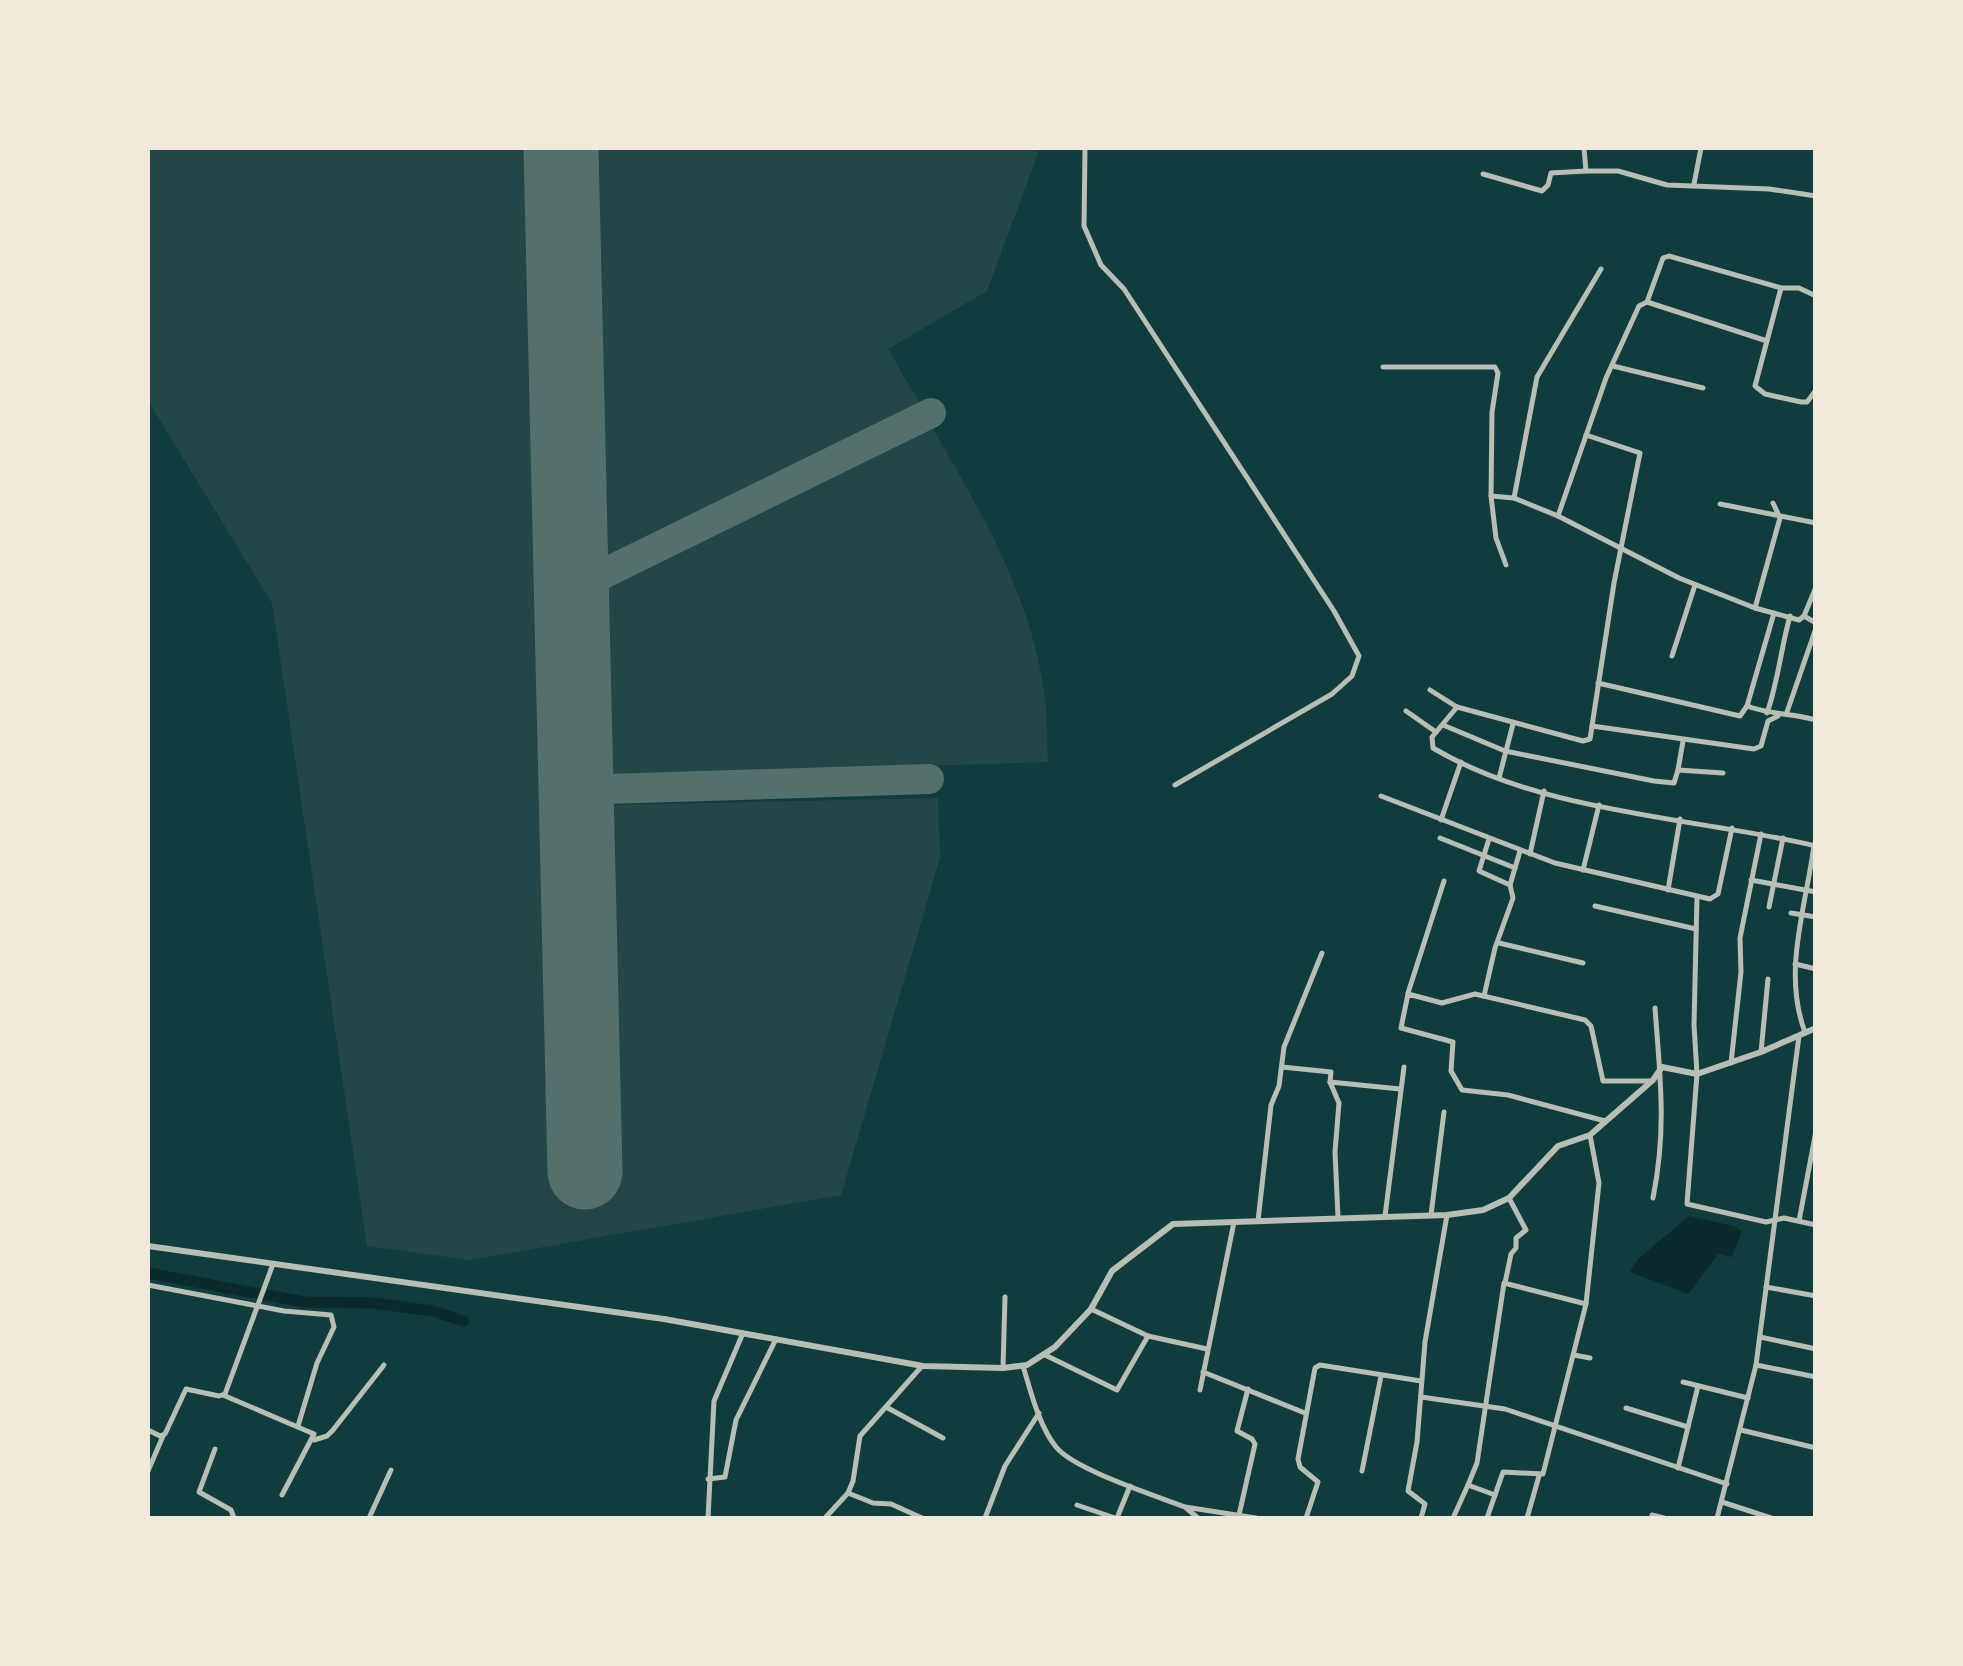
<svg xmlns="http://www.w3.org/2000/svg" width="1963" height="1666" font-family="'Asap Condensed',sans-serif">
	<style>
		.green { fill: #244646 }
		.water { fill: #0a2a2b }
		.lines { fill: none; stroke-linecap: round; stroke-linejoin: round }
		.canal { stroke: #0a2a2b; stroke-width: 11 }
		.taxiway { stroke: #53706d; stroke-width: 30 }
		.runway { stroke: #53706d; stroke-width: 75 }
		.minor { stroke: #b8beb3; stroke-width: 5 }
		.tertiary { stroke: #b8beb3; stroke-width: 6 }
	</style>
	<rect width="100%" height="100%" fill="#0f3d3e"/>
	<g class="green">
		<path d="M148 148H540L568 1174 615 1173 604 805 938 798 940 858 841 1195 470 1260 367 1246 272 603 148 401Z"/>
		<path d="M587 148H1040L987 291 888 349 922 407 598 562Z"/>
		<path d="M933 429C983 515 1033 599 1045 700 1048 720 1047 742 1048 762L602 777 598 593Z"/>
	</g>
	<path class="water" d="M1689 1216 1734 1226 1742 1231 1732 1257 1718 1254 1688 1294 1630 1272 1638 1259Z"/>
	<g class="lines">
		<path class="canal" d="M148 1273 304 1302 373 1303 433 1311 463 1321"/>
		<g class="taxiway">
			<path d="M569 561 596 575 603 574 931 413"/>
			<path d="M571 613 581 592 603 574"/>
			<path d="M575 790 929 779"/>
		</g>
		<path class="runway" d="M561 148 585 1172"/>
		<g class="minor">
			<path d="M1085 148 1084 226 1101 265 1124 289 1334 611 1359 656 1352 676 1332 694 1175 785"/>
			<path d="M1584 148 1586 171H1618L1667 185 1769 189 1816 196"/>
			<path d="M1483 174 1542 191 1548 185 1551 173 1586 171"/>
			<path d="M1694 184 1701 148"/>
			<path d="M1781 288 1755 386 1765 394 1801 402H1807L1816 390"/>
			<path d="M1816 296 1799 288H1781L1669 256 1663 258 1647 302 1639 306 1606 378 1558 516 1679 578 1755 608 1799 620 1804 616 1816 623"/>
			<path d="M1647 302 1767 341"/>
			<path d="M1613 366 1703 388"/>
			<path d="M1383 367H1495L1498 373 1492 412 1491 496 1514 498 1558 516"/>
			<path d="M1491 496 1496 538 1506 565"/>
			<path d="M1514 498 1537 377 1601 269"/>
			<path d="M1720 504 1816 523"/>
			<path d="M1755 608 1780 518 1773 503"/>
			<path d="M1804 616 1816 587"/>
			<path d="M1672 656 1695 585"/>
			<path d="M1598 683 1740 716 1747 706 1774 613"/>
			<path d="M1430 690 1457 707 1583 741 1590 739 1614 583 1640 453 1586 435"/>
			<path d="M1747 706C1771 715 1791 713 1816 720"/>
			<path d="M1457 707 1432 737 1433 748C1542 813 1693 817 1816 846"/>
			<path d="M1406 711 1436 732"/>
			<path d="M1787 712 1816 628"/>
			<path d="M1767 713C1778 682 1781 648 1790 616"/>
			<path d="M1443 725 1505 751 1654 781 1674 783 1678 770 1723 773"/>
			<path d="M1592 726 1754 749 1761 746 1768 721 1778 716"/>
			<path d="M1678 770 1683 741"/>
			<path d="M1499 778 1513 724"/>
			<path d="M1381 796 1555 863 1710 899 1718 894 1732 828"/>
			<path d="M1441 820 1461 762"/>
			<path d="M1440 838 1515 868"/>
			<path d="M1489 839 1479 871 1510 885"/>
			<path d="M1530 854 1544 791"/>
			<path d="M1583 870 1599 805"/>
			<path d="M1751 880 1816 892"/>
			<path d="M1668 890 1680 819"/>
			<path d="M1697 897 1694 1025 1697 1074 1687 1204 1766 1222 1784 1218 1816 1225"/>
			<path d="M1595 906 1696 929"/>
			<path d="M1769 907 1783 838"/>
			<path d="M1791 913 1816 917"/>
			<path d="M1499 943 1583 963"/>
			<path d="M1795 964 1816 969"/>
			<path d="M1408 993 1444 881"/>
			<path d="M1484 996 1495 948 1513 898 1510 885 1520 851"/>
			<path d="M1805 1032C1782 972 1806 907 1814 845"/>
			<path d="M1761 1052 1768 979"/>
			<path d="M1731 1063 1741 972 1740 938 1761 834"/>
			<path d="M1282 1067 1331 1072 1330 1082 1339 1103 1335 1152 1338 1217"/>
			<path d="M1330 1082 1400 1089"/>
			<path d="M1605 1121 1508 1095 1462 1090 1451 1071 1453 1042 1401 1028 1408 994 1442 1003 1475 994 1585 1020 1591 1026 1603 1081H1650"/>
			<path d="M1653 1198C1667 1128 1660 1077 1655 1008"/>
			<path d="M1431 1215 1444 1112"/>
			<path d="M1385 1216 1404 1067"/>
			<path d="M1258 1221 1271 1105 1279 1086 1284 1047 1322 953"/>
			<path d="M1799 1221 1816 1131"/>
			<path d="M1505 1283 1511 1254 1516 1248V1238L1526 1230 1509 1198"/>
			<path d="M148 1285 284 1311 331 1315 334 1327 317 1363 298 1426"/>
			<path d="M1766 1287 1816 1296"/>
			<path d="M1091 1309 1148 1336 1207 1349"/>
			<path d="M1760 1337 1816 1349"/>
			<path d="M1045 1355 1117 1390 1148 1336"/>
			<path d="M1574 1355 1590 1358"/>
			<path d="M1756 1365 1816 1377"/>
			<path d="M1023 1366C1031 1392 1039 1426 1056 1447 1075 1470 1154 1495 1185 1507L1198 1518"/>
			<path d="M1003 1368 1005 1297"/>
			<path d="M1203 1372 1305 1413"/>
			<path d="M1683 1382 1748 1398"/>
			<path d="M1200 1390 1234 1222"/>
			<path d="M223 1395 314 1434 282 1495"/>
			<path d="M1421 1397 1505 1409 1727 1484"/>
			<path d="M886 1407 943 1438"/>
			<path d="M1626 1408 1688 1427 1698 1386"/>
			<path d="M148 1430 160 1436 165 1434 186 1389 219 1396 225 1394 273 1264"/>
			<path d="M1741 1430 1816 1448"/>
			<path d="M314 1440 327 1436 333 1430 384 1365"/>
			<path d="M215 1449 199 1492 231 1510 234 1518"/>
			<path d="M1678 1468 1688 1427"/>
			<path d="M148 1471 163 1436"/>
			<path d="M1362 1471 1381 1376"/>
			<path d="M708 1479 725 1477 736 1420 776 1339"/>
			<path d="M1468 1485 1477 1463 1504 1283 1586 1304"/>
			<path d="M848 1493 873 1503 891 1504 922 1518"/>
			<path d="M1722 1502 1771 1518"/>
			<path d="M1077 1505 1115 1518"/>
			<path d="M1185 1507 1256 1518"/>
			<path d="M1239 1515 1255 1444 1252 1439 1237 1431 1248 1389"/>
			<path d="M1652 1515 1664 1518"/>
			<path d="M369 1518 391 1470"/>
			<path d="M708 1518 714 1401 743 1333"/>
			<path d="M825 1518 848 1493 853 1481 860 1436 922 1366"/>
			<path d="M985 1518 1005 1466 1039 1413"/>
			<path d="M1117 1518 1130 1486"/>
			<path d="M1306 1518 1318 1482 1300 1467 1298 1459 1315 1368 1320 1365 1421 1381"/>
			<path d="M1421 1518 1425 1504 1408 1491 1417 1442 1425 1342 1447 1215"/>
			<path d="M1453 1518 1468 1485 1495 1495"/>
			<path d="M1487 1518 1503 1472 1543 1474 1586 1304 1599 1183 1590 1135"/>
			<path d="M1527 1518 1539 1476"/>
			<path d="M1717 1518 1756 1365 1799 1036"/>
		</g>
		<path class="tertiary" d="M148 1246 664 1319 923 1366 1003 1368 1027 1365 1055 1347 1091 1309 1112 1271 1173 1224 1447 1215 1483 1210 1509 1198 1558 1146 1590 1135 1653 1080 1662 1067 1697 1074 1761 1052 1816 1028"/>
	</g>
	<rect width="1963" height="1666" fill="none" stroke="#f1e9da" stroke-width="300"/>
</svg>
